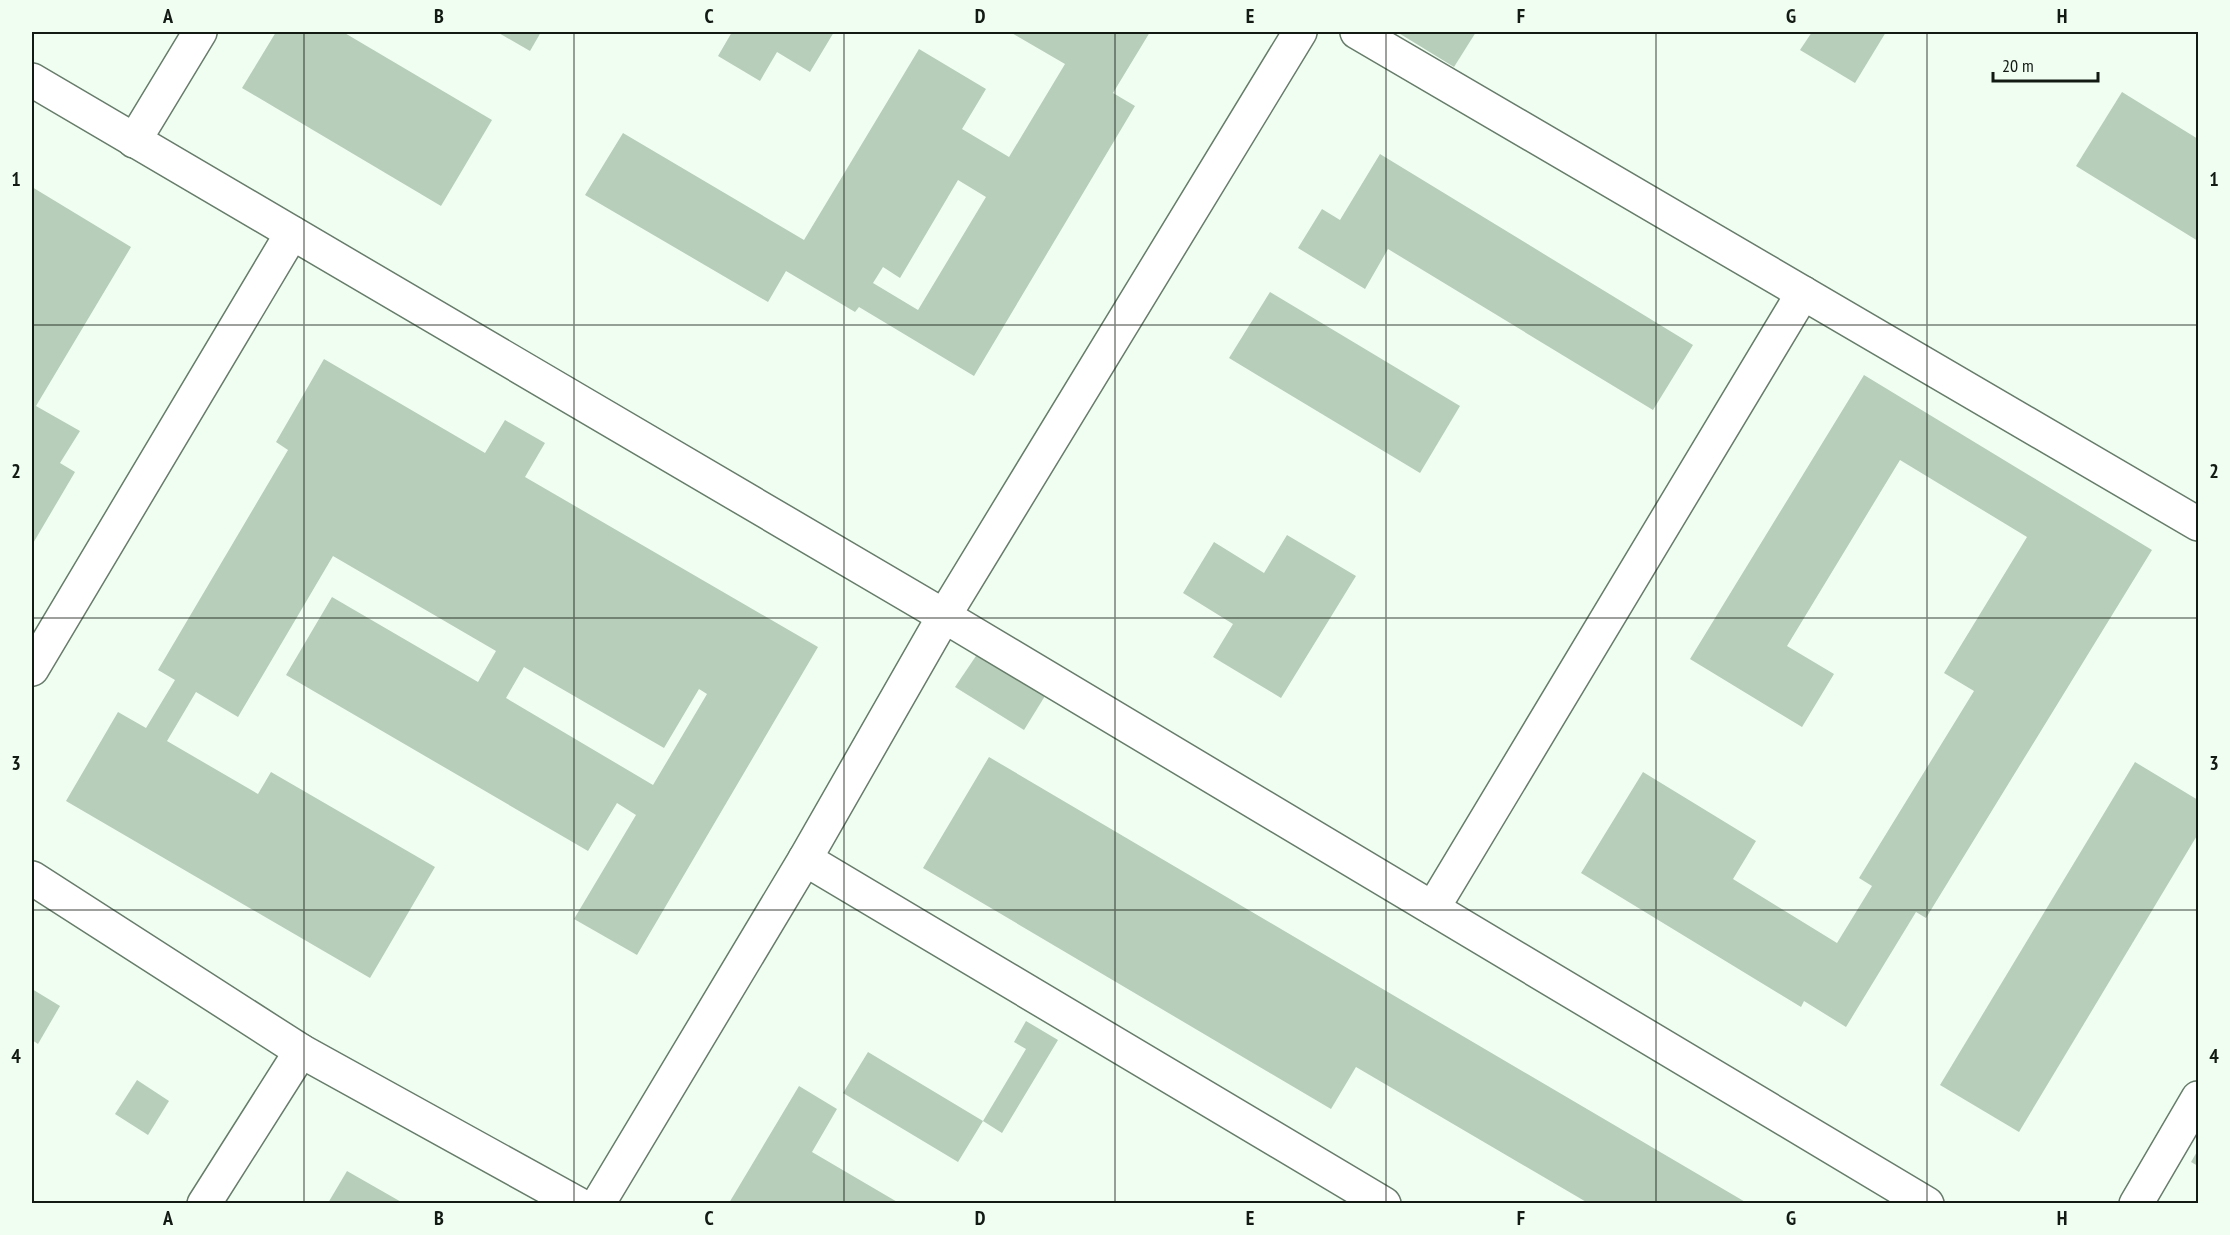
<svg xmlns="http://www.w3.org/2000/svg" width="2230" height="1235" font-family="'PT Sans Narrow',sans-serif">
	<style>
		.building { fill: #b7ceba; fill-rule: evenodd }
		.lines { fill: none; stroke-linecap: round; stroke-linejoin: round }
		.minor-casing { stroke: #677c6a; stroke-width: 36 }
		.minor { stroke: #fff; stroke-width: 33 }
		.grid { fill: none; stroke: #121a13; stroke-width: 1.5; stroke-opacity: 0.55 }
		.neatline { fill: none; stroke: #121a13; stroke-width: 2 }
		.grid-label { font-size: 20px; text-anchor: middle; font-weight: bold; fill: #121a13 }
	</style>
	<rect width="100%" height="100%" fill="#f0fef2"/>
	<g class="building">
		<path d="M276 32H343L492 120 441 206 242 88Z"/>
		<path d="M497 32H541L530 51Z"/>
		<path d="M732 32H834L810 72 777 52 760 81 718 56Z"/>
		<path d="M1010 32H1150L1113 93 1135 106 974 376 859 307 855 312 786 271 768 302 585 195 623 133 804 240 919 49 986 89 962 129 1009 157 1065 64ZM958 180 986 197 918 310 873 283 883 267 900 278Z"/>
		<path d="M1397 32H1476L1454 67Z"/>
		<path d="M1812 32H1886L1855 83 1800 50Z"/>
		<path d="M2122 92 2198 139V241L2076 166Z"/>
		<path d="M1380 154 1693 345 1653 410 1388 249 1365 289 1298 248 1322 209 1340 220Z"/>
		<path d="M32 187 131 247 36 406 80 431 60 463 75 472 32 545Z"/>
		<path d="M1270 292 1460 406 1420 473 1229 358Z"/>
		<path d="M324 359 485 453 505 420 545 443 525 477 818 647 637 955 574 919 636 815 617 803 588 851 286 675 332 597 478 682 496 651 333 556 238 717 196 692 167 741 258 794 271 772 435 867 370 978 66 801 118 712 146 728 175 680 158 670 288 450 276 442ZM524 667 664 748 699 689 707 694 653 785 506 698Z"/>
		<path d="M1864 375 2152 550 1926 918 1916 912 1846 1027 1804 1001 1801 1007 1581 873 1643 772 1756 841 1733 879 1837 943 1872 886 1859 878 1974 691 1944 673 2027 537 1900 460 1787 646 1834 674 1802 727 1690 659Z"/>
		<path d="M1287 535 1356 576 1281 698 1213 657 1233 624 1183 593 1214 542 1264 573Z"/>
		<path d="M978 653 1045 696 1024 730 955 687Z"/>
		<path d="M989 757 1398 998 1747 1203H1588L1356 1067 1331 1109 923 868Z"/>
		<path d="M2135 762 2198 800V834L2019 1132 1940 1085Z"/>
		<path d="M32 989 60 1006 38 1044 32 1040Z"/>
		<path d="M1026 1021 1058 1040 1002 1133 983 1121 958 1162 843 1093 868 1052 983 1121 1026 1049 1014 1042Z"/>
		<path d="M137 1080 169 1101 148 1135 115 1114Z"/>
		<path d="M799 1086 837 1109 812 1152 899 1203H729Z"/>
		<path d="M2198 1150V1166L2191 1162Z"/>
		<path d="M347 1171 403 1203H328Z"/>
	</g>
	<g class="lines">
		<defs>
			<g id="minor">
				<path d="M1357 32 2198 524"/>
				<path d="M32 80 944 616 1927 1204"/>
				<path d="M134 141 200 32"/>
				<path d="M32 669 292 233"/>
				<path d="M805 859 1384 1204"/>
				<path d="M32 878 301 1051 578 1204"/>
				<path d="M1433 908 1803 293"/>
				<path d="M204 1204 301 1051"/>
				<path d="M598 1204 805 859 944 616 1300 32"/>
				<path d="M2136 1204 2198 1098"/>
			</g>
		</defs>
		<use href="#minor" class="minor-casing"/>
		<use href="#minor" class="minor"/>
	</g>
	<path class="grid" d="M304 32V1204M574 32V1204M844 32V1204M1115 32V1204M1386 32V1204M1656 32V1204M1927 32V1204M32 325H2198M32 618H2198M32 910H2198"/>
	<rect width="2230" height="1235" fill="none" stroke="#f0fef2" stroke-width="66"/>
	<path d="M1993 72v9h105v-9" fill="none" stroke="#121a13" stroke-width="3"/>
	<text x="2002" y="72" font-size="18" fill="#121a13" stroke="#f0fef2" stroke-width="4.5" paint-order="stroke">20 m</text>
	<rect x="33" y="33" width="2164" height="1169" class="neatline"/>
	<g class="grid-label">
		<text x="168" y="23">A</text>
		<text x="439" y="23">B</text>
		<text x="709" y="23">C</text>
		<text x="980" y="23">D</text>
		<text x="1250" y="23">E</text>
		<text x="1521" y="23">F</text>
		<text x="1791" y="23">G</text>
		<text x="2062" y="23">H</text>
		<text x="16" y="186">1</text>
		<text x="2214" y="186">1</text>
		<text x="16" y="478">2</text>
		<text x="2214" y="478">2</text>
		<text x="16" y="770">3</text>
		<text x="2214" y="770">3</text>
		<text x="16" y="1063">4</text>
		<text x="2214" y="1063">4</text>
		<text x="168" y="1225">A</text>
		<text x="439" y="1225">B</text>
		<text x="709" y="1225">C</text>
		<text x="980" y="1225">D</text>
		<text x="1250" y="1225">E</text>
		<text x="1521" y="1225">F</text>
		<text x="1791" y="1225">G</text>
		<text x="2062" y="1225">H</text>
	</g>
</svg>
